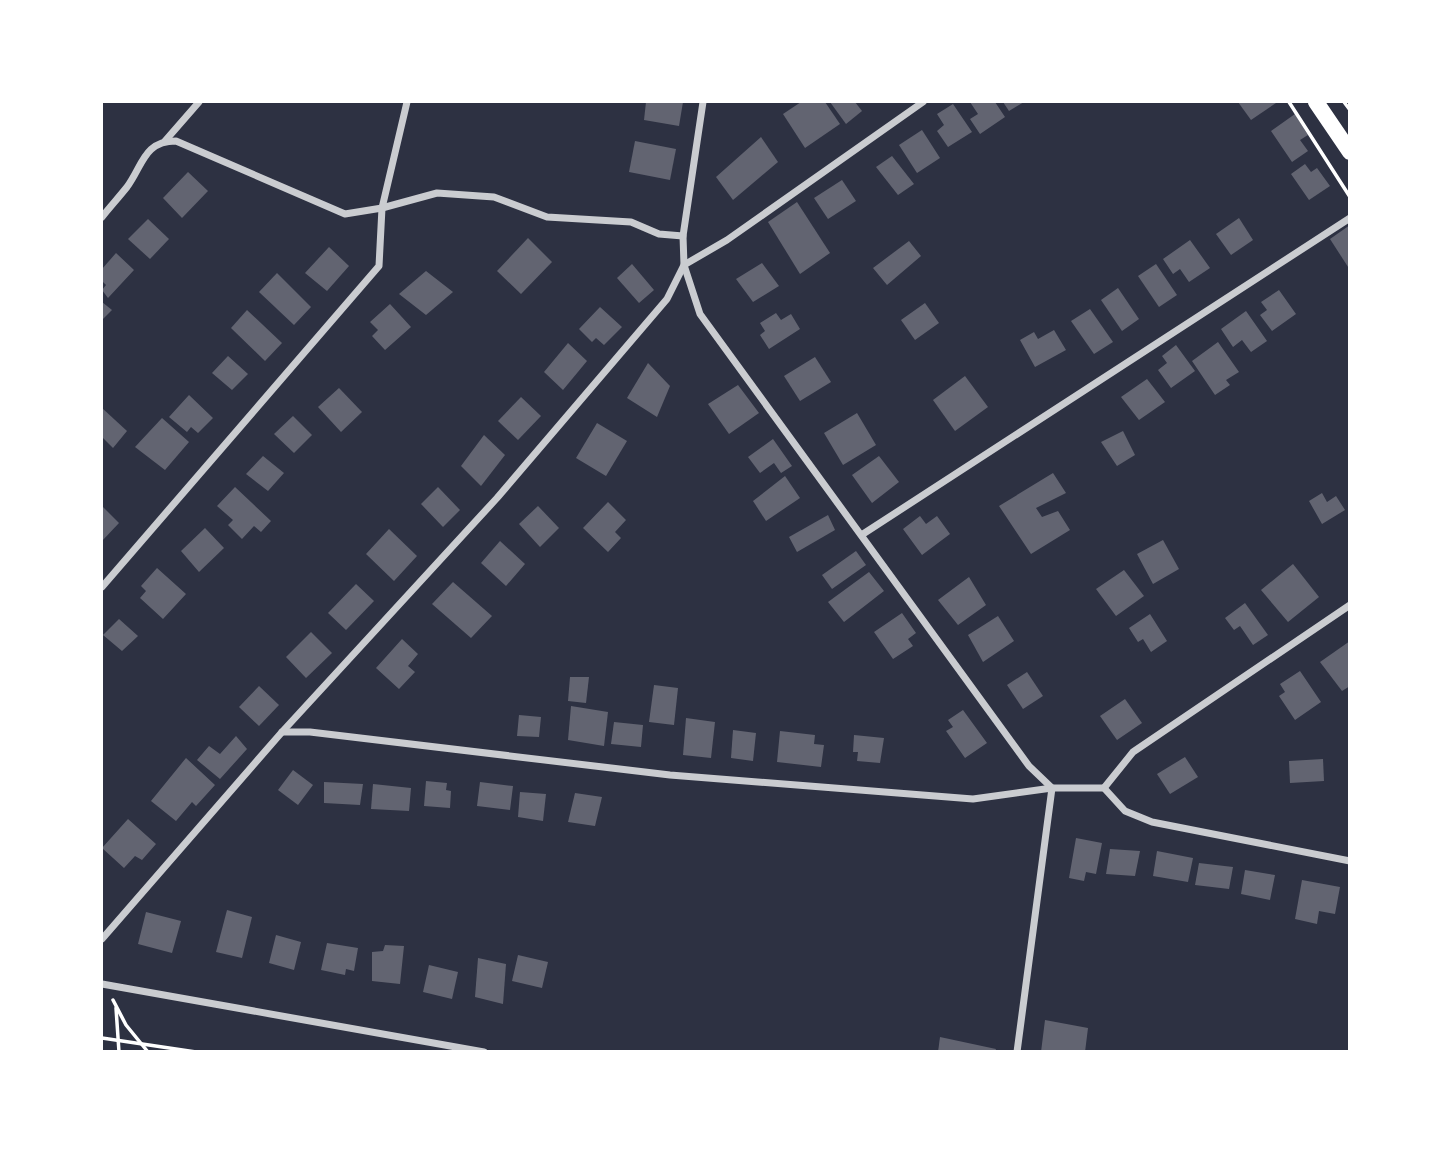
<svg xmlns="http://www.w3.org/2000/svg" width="1451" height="1153" font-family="'Nunito Sans',sans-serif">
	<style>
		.building { fill: #626471 }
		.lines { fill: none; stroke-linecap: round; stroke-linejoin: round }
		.path { stroke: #fff; stroke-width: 3.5 }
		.minor { stroke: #caccd0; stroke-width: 7 }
		.primary { stroke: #fff; stroke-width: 16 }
	</style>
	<rect width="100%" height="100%" fill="#2d3142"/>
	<g class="building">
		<path d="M646 102H683L679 126 644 120Z"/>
		<path d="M801 102H825L840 124 805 148 783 114Z"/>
		<path d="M830 102H855L862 111 846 124Z"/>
		<path d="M970 102H995L1005 117 980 134 970 119 978 114Z"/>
		<path d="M1003 102H1024L1009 111Z"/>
		<path d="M1238 102H1275L1276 103 1251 120Z"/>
		<path d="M953 104 972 132 948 147 937 131 944 125 937 114Z"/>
		<path d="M1295 114 1308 135 1300 140 1308 151 1292 162 1271 131Z"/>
		<path d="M922 130 940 158 917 173 899 145Z"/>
		<path d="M761 137 778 162 733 200 716 177Z"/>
		<path d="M635 141 676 149 670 180 629 172Z"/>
		<path d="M892 156 914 184 898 195 876 167Z"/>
		<path d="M1305 164 1311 172 1317 168 1330 186 1309 200 1291 174Z"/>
		<path d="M188 172 208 191 182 218 163 198Z"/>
		<path d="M842 180 856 201 828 219 814 198Z"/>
		<path d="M797 202 830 253 800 274 768 222Z"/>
		<path d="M1239 218 1253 240 1231 255 1216 234Z"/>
		<path d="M148 219 169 239 150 259 128 239Z"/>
		<path d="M1350 225V270L1330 239Z"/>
		<path d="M528 238 552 262 521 294 497 271Z"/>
		<path d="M1190 240 1210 268 1189 282 1180 269 1173 274 1163 259Z"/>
		<path d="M909 241 921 256 887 285 873 268Z"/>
		<path d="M329 247 349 266 327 291 305 273Z"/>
		<path d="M116 253 134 270 108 298 102 290 106 285 102 281V269Z"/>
		<path d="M762 263 779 286 753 302 736 279Z"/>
		<path d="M632 264 654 290 639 303 617 278Z"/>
		<path d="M1156 264 1177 295 1159 307 1138 276Z"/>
		<path d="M426 271 453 292 426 315 399 294Z"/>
		<path d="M277 273 311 307 294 325 259 292Z"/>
		<path d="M1118 288 1139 319 1122 331 1101 300Z"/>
		<path d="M1279 290 1296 314 1272 331 1260 315 1267 310 1261 302Z"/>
		<path d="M102 302 112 310 102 320Z"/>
		<path d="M925 303 939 323 915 340 901 320Z"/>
		<path d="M390 304 411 327 385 350 372 336 378 330 370 322Z"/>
		<path d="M600 307 622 327 604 345 596 338 592 342 579 329Z"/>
		<path d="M1090 309 1113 342 1094 354 1071 321Z"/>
		<path d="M247 310 282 343 265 361 231 328Z"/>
		<path d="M1246 311 1267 341 1251 352 1242 340 1233 347 1221 329Z"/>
		<path d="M776 313 781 320 791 314 800 329 769 349 760 335 765 331 760 323Z"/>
		<path d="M1054 330 1066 350 1035 367 1020 340 1034 332 1038 339Z"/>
		<path d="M1218 342 1239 372 1226 380 1230 385 1215 395 1192 361Z"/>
		<path d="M568 343 587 361 563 390 544 372Z"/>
		<path d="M1176 345 1195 371 1171 388 1158 370 1167 363 1162 356Z"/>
		<path d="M228 356 248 374 232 390 212 373Z"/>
		<path d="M815 357 831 382 800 401 784 376Z"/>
		<path d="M648 363 670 386 657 417 627 398Z"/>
		<path d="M965 376 988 407 955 431 933 400Z"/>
		<path d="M1147 379 1165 402 1139 420 1121 397Z"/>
		<path d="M738 385 759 413 729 434 708 404Z"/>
		<path d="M339 388 362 412 341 432 318 407Z"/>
		<path d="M189 395 213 418 198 433 191 427 187 432 169 417Z"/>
		<path d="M521 397 541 416 518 440 498 421Z"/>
		<path d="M102 408 127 431 113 448 102 437Z"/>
		<path d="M857 413 876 445 843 465 824 433Z"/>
		<path d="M293 416 312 435 294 453 274 434Z"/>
		<path d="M162 418 189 442 165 470 135 447Z"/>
		<path d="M597 423 627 441 606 476 576 458Z"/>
		<path d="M1123 431 1135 455 1117 466 1101 442Z"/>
		<path d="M484 435 505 455 481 486 461 466Z"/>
		<path d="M773 439 792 466 781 473 774 463 760 473 748 457Z"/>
		<path d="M263 456 284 473 268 491 246 474Z"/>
		<path d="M879 456 899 482 872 503 852 475Z"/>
		<path d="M1053 473 1066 493 1036 508 1042 517 1058 511 1070 530 1031 554 999 506Z"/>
		<path d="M785 476 800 498 766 521 753 501Z"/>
		<path d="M235 487 271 521 261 532 254 526 242 539 228 525 233 520 217 506Z"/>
		<path d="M438 487 460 510 443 527 421 504Z"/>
		<path d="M1322 493 1327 502 1336 496 1345 510 1322 524 1309 501Z"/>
		<path d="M608 502 626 520 615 532 621 538 608 552 583 528Z"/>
		<path d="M102 506 119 523 102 541Z"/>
		<path d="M538 506 559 528 540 547 519 524Z"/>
		<path d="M828 515 835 530 797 552 789 537Z"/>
		<path d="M920 516 926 524 937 516 950 534 922 555 903 529Z"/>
		<path d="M205 528 224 548 199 572 181 551Z"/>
		<path d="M389 529 417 556 394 581 366 554Z"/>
		<path d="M1163 540 1179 569 1153 584 1137 554Z"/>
		<path d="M500 541 525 564 506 586 481 563Z"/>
		<path d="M856 551 866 565 832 589 822 575Z"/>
		<path d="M1293 564 1319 597 1288 622 1261 590Z"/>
		<path d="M157 568 186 594 163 619 140 598 146 591 141 586Z"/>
		<path d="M1124 570 1144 596 1116 616 1096 589Z"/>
		<path d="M869 572 884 591 844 622 828 602Z"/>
		<path d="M969 577 986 605 958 625 938 600Z"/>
		<path d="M453 582 492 616 471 638 432 604Z"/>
		<path d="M356 584 374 601 346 630 328 613Z"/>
		<path d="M1245 603 1268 635 1253 645 1240 626 1234 630 1225 618Z"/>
		<path d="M902 613 916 633 908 639 913 646 893 659 874 632Z"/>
		<path d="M1150 614 1167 641 1151 652 1143 639 1138 642 1129 628Z"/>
		<path d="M998 616 1014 641 983 662 968 635Z"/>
		<path d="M119 619 138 636 122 651 103 635Z"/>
		<path d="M311 632 332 653 306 678 286 657Z"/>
		<path d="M402 639 418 654 408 666 415 672 399 689 376 668Z"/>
		<path d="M1350 641V686L1342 691 1320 662Z"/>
		<path d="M1300 671 1321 702 1295 720 1279 696 1285 692 1280 684Z"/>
		<path d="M1027 672 1043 696 1023 709 1007 685Z"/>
		<path d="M570 677H589L586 703 568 701Z"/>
		<path d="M654 685 678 688 674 725 649 722Z"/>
		<path d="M259 686 279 705 259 726 239 707Z"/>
		<path d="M1125 699 1142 723 1117 740 1100 716Z"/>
		<path d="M571 706 608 712 604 746 568 740Z"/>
		<path d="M963 710 987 743 965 758 946 731 953 727 948 720Z"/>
		<path d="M519 715 541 717 539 737 517 736Z"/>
		<path d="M686 718 715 722 711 758 683 755Z"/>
		<path d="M614 722 643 725 641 747 611 744Z"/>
		<path d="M733 730 756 733 753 761 731 758Z"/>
		<path d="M780 731 815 735 814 744 824 745 821 767 777 762Z"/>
		<path d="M854 735 884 738 880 763 857 761 858 752H853Z"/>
		<path d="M236 736 247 749 220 779 197 760 209 746 220 754Z"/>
		<path d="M1185 757 1198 777 1170 794 1157 774Z"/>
		<path d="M186 758 215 785 196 806 192 802 176 821 151 801Z"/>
		<path d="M1323 759 1324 781 1290 783 1289 761Z"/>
		<path d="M293 770 313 785 298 805 278 790Z"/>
		<path d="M426 781 447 783 446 790 451 791 450 808 424 806Z"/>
		<path d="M324 782 363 784 360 805 324 803Z"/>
		<path d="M480 782 513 786 510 810 477 806Z"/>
		<path d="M373 784 411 788 409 811 371 809Z"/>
		<path d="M520 792 546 794 543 821 518 817Z"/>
		<path d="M575 793 602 797 595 826 568 822Z"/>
		<path d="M128 819 156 844 142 860 135 856 124 868 102 848Z"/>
		<path d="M1076 838 1102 843 1096 874 1086 872 1084 881 1069 878Z"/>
		<path d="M1110 849 1140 851 1135 876 1106 874Z"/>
		<path d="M1157 851 1193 858 1188 882 1153 876Z"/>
		<path d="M1199 863 1233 867 1229 889 1195 885Z"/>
		<path d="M1245 870 1275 875 1270 900 1241 894Z"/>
		<path d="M1302 880 1340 887 1335 914 1319 911 1317 924 1295 919Z"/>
		<path d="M227 910 252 917 242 958 216 952Z"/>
		<path d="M146 912 181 921 172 953 138 944Z"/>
		<path d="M276 935 301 942 294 970 269 963Z"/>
		<path d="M327 943 358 948 354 971 346 969 345 975 321 970Z"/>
		<path d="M385 945 404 946 400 984 372 981V952L383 951Z"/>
		<path d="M518 955 548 962 542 988 512 981Z"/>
		<path d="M478 958 506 964 503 1004 475 997Z"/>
		<path d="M429 965 458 972 452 999 423 992Z"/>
		<path d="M1045 1020 1088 1028 1085 1052H1041Z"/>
		<path d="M940 1037 996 1049 995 1052H938Z"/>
	</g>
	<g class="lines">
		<g class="path">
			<path d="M1289 102 1350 197"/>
			<path d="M1344 102 1350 110"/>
			<path d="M113 1000 126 1025 148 1052"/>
			<path d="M116 1008 119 1052"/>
			<path d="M102 1038 196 1052"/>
		</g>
		<g class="minor">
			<path d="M923 102 727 240 684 265 700 314 1029 766 1052 788 1017 1052"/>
			<path d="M165 141 199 102"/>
			<path d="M102 217C110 207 119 197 127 187 143 165 144 141 176 141L345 214 382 208 437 193 494 197 547 217 631 222 659 234 683 236"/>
			<path d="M863 534 1350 218"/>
			<path d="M102 587 379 266 382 208 407 102"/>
			<path d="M282 732H310L670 775 973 799 1052 788H1104L1125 811 1152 822 1350 861"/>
			<path d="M1104 788 1133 752 1350 605"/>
			<path d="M102 939 282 732 497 498 667 299 684 265 683 236 703 102"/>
			<path d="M102 984 484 1052"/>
		</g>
		<path class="primary" d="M1316 102 1350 152"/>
	</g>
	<rect width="1451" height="1153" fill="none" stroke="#ffffff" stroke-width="206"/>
</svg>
